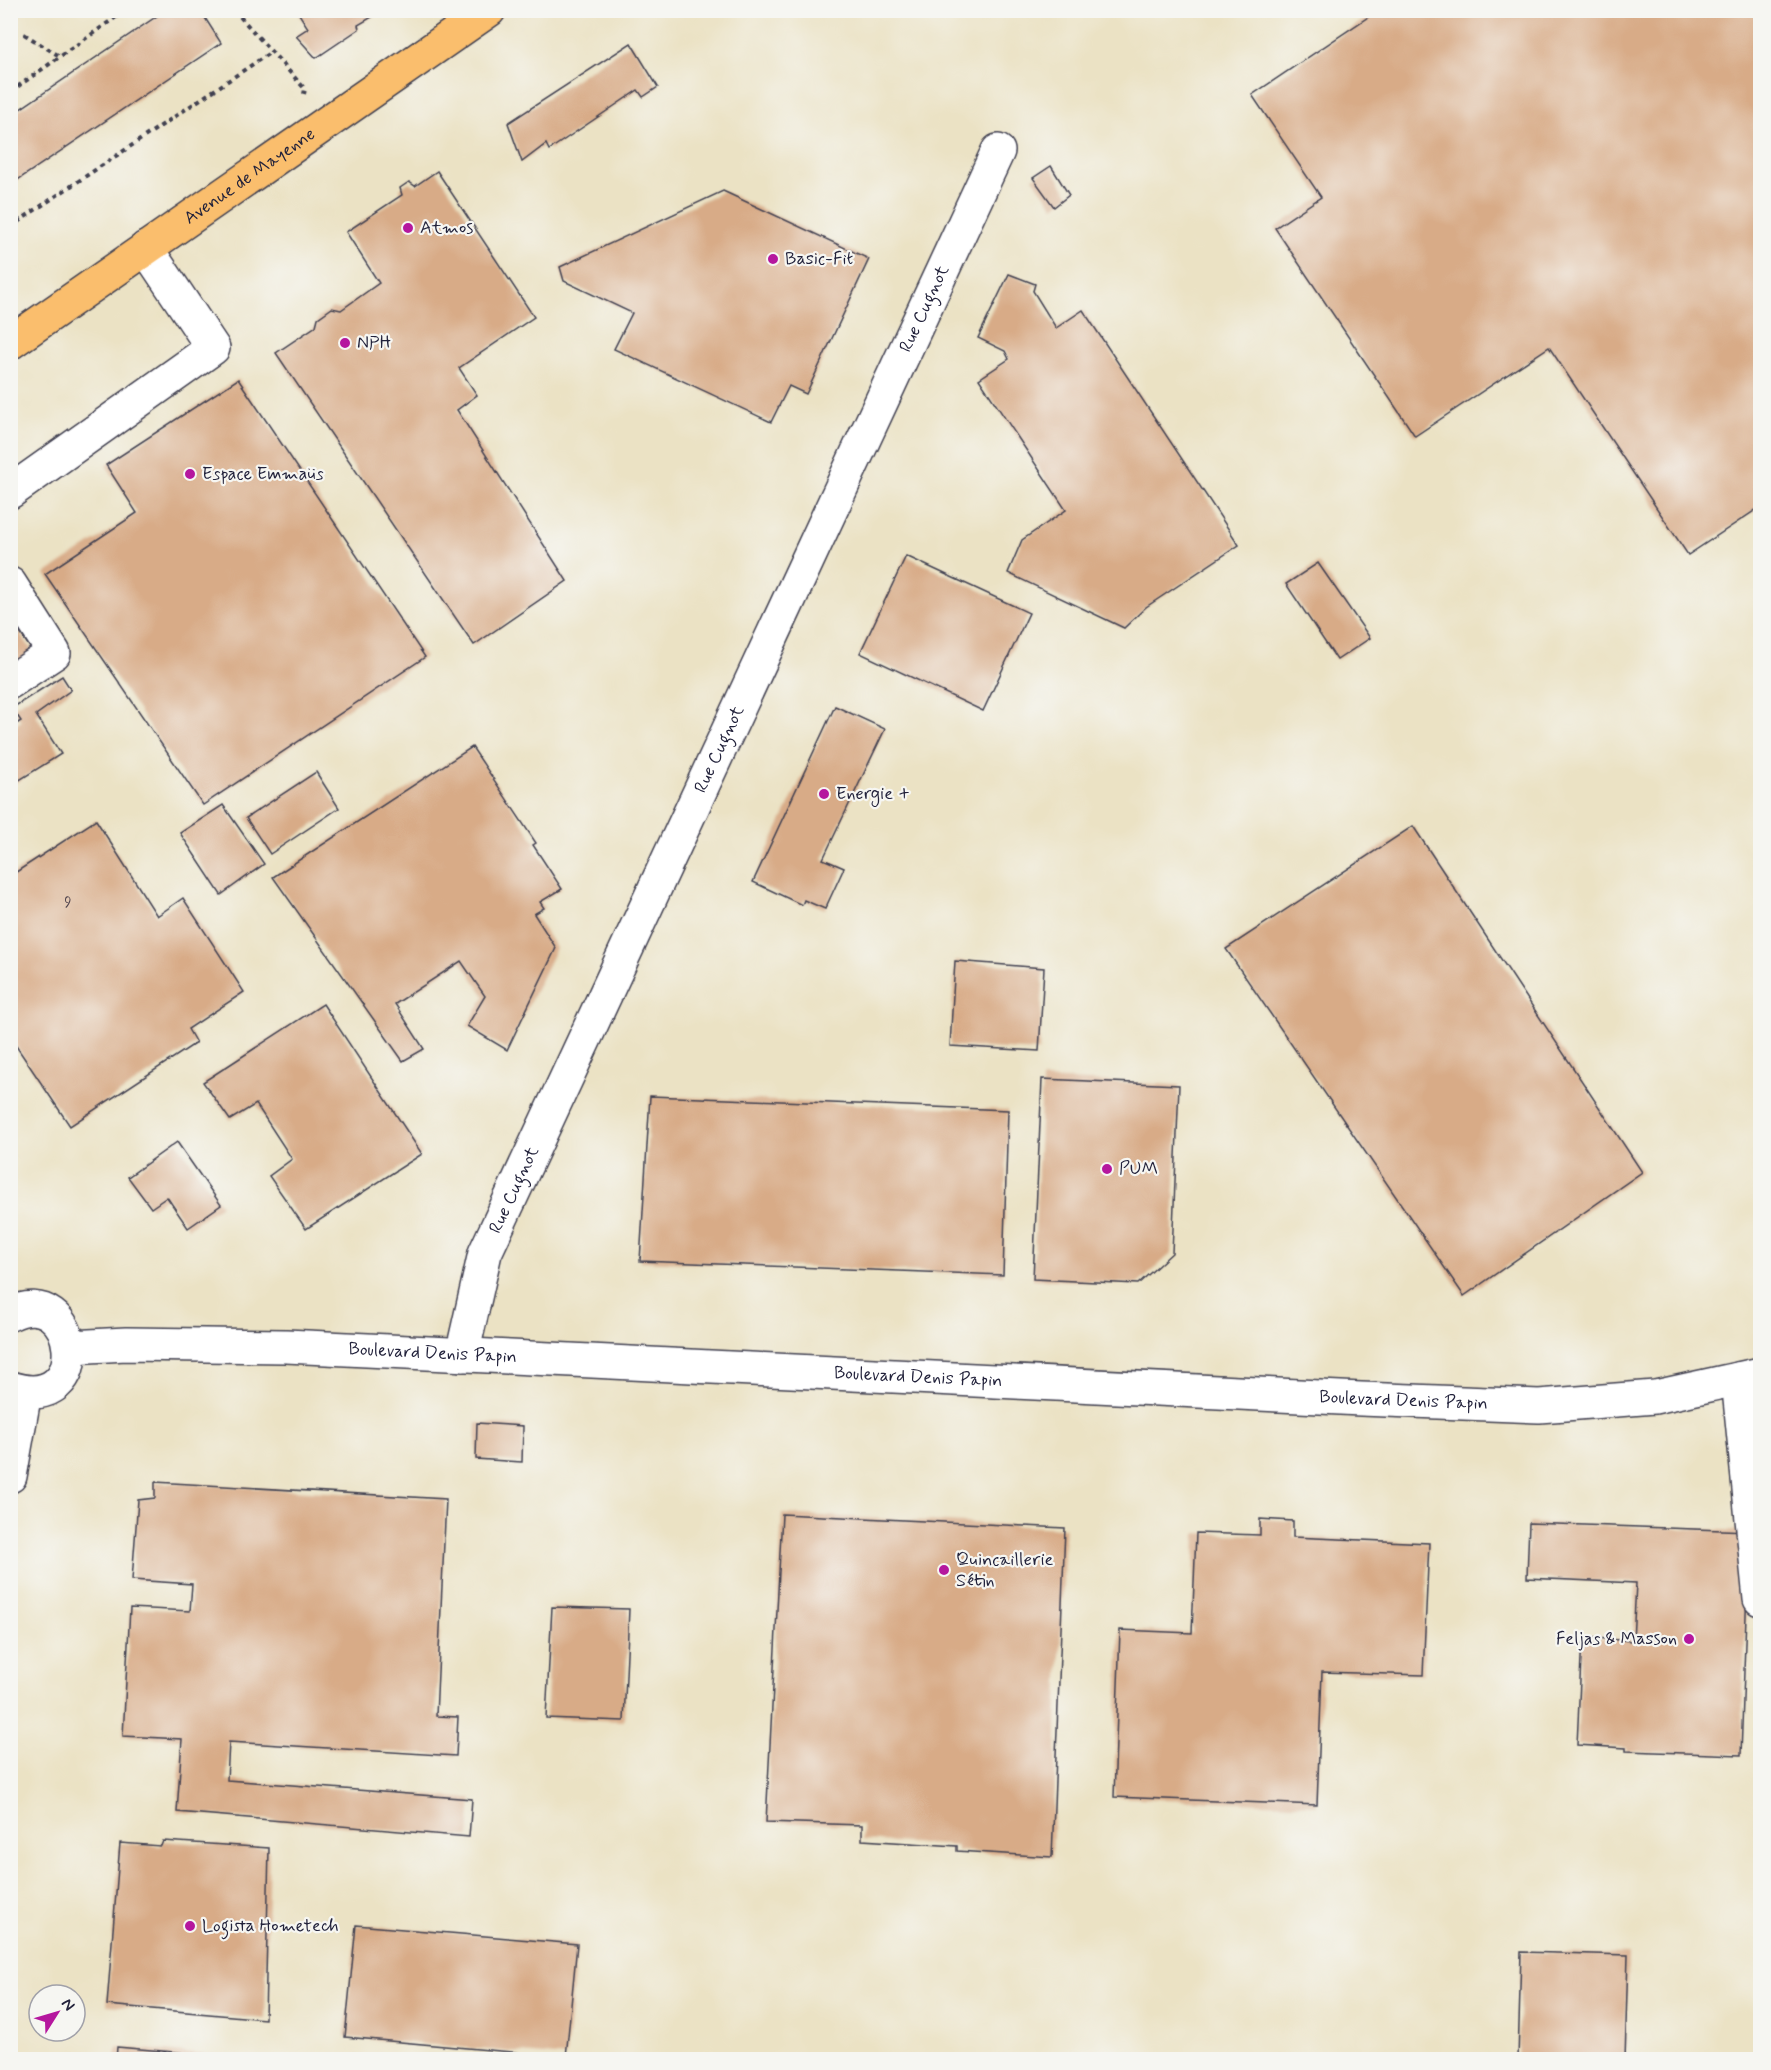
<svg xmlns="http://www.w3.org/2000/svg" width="1771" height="2070" font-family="Mynerve,sans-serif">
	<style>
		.building { fill: #d8ab87 }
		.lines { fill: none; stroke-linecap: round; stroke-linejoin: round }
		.minor-casing { stroke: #403f50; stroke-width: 36 }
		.major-casing { stroke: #403f50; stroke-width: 36 }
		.path { stroke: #403f50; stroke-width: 4; stroke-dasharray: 4.5 4.5; stroke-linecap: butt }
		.minor { stroke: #fff; stroke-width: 33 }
		.major { stroke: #fabe6d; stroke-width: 33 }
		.poi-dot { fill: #b5179e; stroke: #f6f6f2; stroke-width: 2 }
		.labels { text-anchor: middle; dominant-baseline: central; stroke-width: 4.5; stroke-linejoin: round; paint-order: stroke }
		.number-label { font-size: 15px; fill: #50444e }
		.street-label { font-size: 18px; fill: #22223b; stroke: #f6f6f2 }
		.poi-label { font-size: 18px; fill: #22223b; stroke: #f6f6f2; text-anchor: start }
	</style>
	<rect width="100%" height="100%" fill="#f6f6f2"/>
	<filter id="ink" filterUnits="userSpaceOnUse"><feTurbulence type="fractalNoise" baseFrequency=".0167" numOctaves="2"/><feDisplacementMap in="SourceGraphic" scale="12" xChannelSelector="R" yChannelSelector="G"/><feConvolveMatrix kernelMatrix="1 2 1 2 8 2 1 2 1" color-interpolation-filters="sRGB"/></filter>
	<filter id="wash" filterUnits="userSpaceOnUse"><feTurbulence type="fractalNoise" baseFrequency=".008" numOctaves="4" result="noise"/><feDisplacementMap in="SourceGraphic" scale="24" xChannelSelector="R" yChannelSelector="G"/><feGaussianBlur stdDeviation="1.35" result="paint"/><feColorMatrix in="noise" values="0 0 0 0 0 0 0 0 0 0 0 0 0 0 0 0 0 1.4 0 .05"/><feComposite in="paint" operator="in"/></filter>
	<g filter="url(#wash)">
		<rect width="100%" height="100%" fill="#ebe2c4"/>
		<g id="blocks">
			<g class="building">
				<path d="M166 10H200L221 43 10 185V116Z"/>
				<path d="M304 10H384L358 25 359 29 316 58 296 36 308 28 299 14Z"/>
				<path d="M1372 10H1760V507L1688 555 1549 347 1415 436 1275 228 1321 197 1252 95 1374 13Z"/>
				<path d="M631 43 658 87 643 97 638 90 549 150 546 144 522 162 508 123Z"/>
				<path d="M1051 166 1069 195 1054 207 1033 178Z"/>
				<path d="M437 171 534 317 459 368 477 395 457 410 567 581 474 645 276 353 316 326 318 318 332 308 341 310 379 283 346 232 402 195 400 188 409 182 415 186Z"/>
				<path d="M723 191 869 259 806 394 789 386 771 422 614 349 632 313 564 281 560 267Z"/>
				<path d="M1009 274 1035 284 1033 291 1056 328 1083 310 1239 545 1146 607 1124 628 1008 573 1022 540 1066 510 979 379 1009 359 1005 351 978 338Z"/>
				<path d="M238 379 425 657 203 805 45 574 137 513 106 465Z"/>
				<path d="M906 556 1029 613 983 711 860 653Z"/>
				<path d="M1318 563 1370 638 1337 660 1286 584Z"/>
				<path d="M10 618 35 655 10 671Z"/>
				<path d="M62 676 71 690 36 715 61 754 10 786V728L21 721 12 708Z"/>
				<path d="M835 706 885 729 823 859 844 868 825 909 804 900 802 905 753 882Z"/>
				<path d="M472 747 536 843 533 845 562 889 540 902 544 908 534 914 556 948 507 1050 467 1026 485 996 461 961 395 1004 424 1049 403 1061 273 877Z"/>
				<path d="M316 772 339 808 270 854 246 818Z"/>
				<path d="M223 805 264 864 221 895 180 833Z"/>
				<path d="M96 820 157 916 183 898 244 992 188 1029 196 1043 70 1126 10 1037V876Z"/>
				<path d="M1413 826 1642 1172 1464 1296 1226 949Z"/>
				<path d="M955 961 1044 968 1039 1051 950 1046Z"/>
				<path d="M323 1004 422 1154 306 1229 269 1176 292 1159 256 1104 230 1120 203 1082Z"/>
				<path d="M1042 1079 1179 1085 1172 1253 1138 1284 1033 1279Z"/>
				<path d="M650 1096 1008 1110 1003 1275 640 1261Z"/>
				<path d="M177 1142 221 1205 188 1228 167 1197 151 1208 128 1177Z"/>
				<path d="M477 1423 523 1426 522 1462 476 1459Z"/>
				<path d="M155 1482 446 1499 436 1716 458 1717 456 1756 229 1742 227 1780 472 1799 469 1837 177 1812 182 1739 123 1736 130 1608 190 1611 192 1584 132 1580 138 1500 155 1498Z"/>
				<path d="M782 1514 1065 1528 1052 1857 957 1851V1846L862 1840V1825L766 1822Z"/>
				<path d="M1260 1519 1293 1521V1537L1429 1543 1423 1675 1322 1672 1317 1805 1114 1797 1120 1630 1192 1633 1196 1533 1260 1535Z"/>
				<path d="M1529 1523 1749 1531 1741 1755 1626 1751V1748L1577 1745 1582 1637 1633 1641 1636 1583 1527 1578Z"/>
				<path d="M552 1607 629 1609 624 1721 546 1718Z"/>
				<path d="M163 1841 269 1848 265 2019 107 2005 120 1843 161 1846Z"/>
				<path d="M356 1925 577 1944 566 2057 345 2037Z"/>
				<path d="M1521 1952 1628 1955 1625 2060H1518Z"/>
				<path d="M117 2047 242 2058V2060H116Z"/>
			</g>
		</g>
	</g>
	<g filter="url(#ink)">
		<use href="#blocks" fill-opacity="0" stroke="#403f50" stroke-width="1.5"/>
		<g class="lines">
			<defs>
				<g id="minor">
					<path d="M10 492 213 348 146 248"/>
					<path d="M10 584 54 653 10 682"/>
					<path d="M10 1314C79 1279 98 1416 10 1388"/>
					<path id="s1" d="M71 1347 126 1344 286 1346 1361 1399 1539 1406 1655 1397 1760 1374"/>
					<path id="s2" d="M462 1355 485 1253 998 151"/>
					<path d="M1738 1379 1760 1599"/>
					<path d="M10 1476 25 1392"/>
				</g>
				<g id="major">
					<path id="s3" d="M10 343 489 10"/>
				</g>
			</defs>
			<use href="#minor" class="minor-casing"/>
			<use href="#major" class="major-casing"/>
			<g class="path">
				<path d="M234 10 305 89 304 94"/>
				<path d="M24 34 61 57"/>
				<path d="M10 92 126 10"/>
				<path d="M10 227 271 52"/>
			</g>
			<use href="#minor" class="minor"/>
			<use href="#major" class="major"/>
		</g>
	</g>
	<g class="poi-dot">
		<circle cx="408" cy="228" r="6"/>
		<circle cx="773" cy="259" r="6"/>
		<circle cx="345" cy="343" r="6"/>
		<circle cx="190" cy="474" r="6"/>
		<circle cx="824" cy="794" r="6"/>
		<circle cx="1107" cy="1169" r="6"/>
		<circle cx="944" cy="1570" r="6"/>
		<circle cx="1689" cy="1639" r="6"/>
		<circle cx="190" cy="1926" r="6"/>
	</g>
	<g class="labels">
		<g class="number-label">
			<text x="68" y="903">9</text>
		</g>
		<g class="street-label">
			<text stroke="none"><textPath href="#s3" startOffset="292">Avenue de Mayenne</textPath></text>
			<text stroke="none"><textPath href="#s2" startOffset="1146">Rue Cugnot</textPath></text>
			<text stroke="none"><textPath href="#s2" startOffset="660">Rue Cugnot</textPath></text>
			<text stroke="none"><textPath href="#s2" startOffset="174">Rue Cugnot</textPath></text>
			<text stroke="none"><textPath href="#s1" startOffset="362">Boulevard Denis Papin</textPath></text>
			<text stroke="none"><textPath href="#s1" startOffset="848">Boulevard Denis Papin</textPath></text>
			<text stroke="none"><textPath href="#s1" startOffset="1334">Boulevard Denis Papin</textPath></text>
		</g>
		<g class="poi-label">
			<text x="420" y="228">Atmos</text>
			<text x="785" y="259">Basic-Fit</text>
			<text x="357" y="343">NPH</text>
			<text x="202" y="474">Espace Emmaüs</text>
			<text x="836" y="794">Energie +</text>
			<text x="1119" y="1169">PUM</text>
			<text x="956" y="1560">Quincaillerie<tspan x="956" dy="21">Sétin</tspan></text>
			<text x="1677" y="1639" text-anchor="end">Feljas &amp; Masson</text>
			<text x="202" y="1926">Logista Hometech</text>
		</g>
	</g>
	<rect width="1771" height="2070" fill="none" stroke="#f6f6f2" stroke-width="36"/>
	<g transform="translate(57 2013) rotate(53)"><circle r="28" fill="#f6f6f2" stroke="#a1a1a9" stroke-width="1.5"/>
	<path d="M0-4.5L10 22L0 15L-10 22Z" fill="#b5179e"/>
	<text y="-9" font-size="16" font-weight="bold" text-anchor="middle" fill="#22223b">N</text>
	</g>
</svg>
